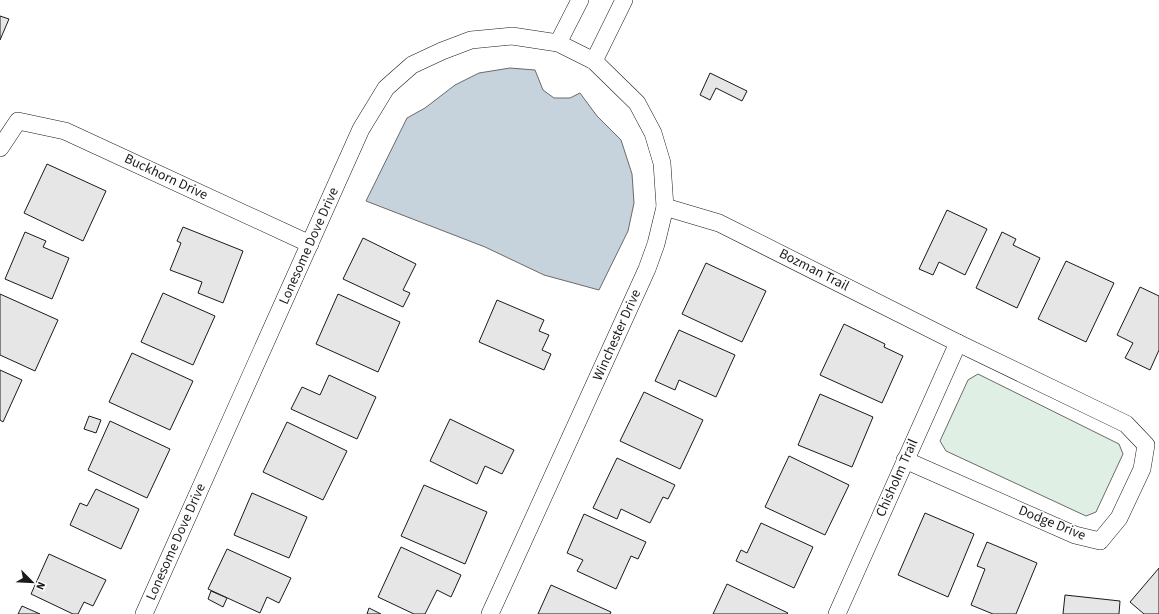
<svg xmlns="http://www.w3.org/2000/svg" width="1159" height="614" font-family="'Source Sans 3',sans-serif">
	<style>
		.green { fill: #e0efe3; stroke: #6a6a6a }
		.water { fill: #c6d2dc; stroke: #6a6a6a }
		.building { fill: #e6e6e6; stroke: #1a1a1a }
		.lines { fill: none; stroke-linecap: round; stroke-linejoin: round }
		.minor-casing { stroke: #1a1a1a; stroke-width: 18 }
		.minor { stroke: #fff; stroke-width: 17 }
		.labels { text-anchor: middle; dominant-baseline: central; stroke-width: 3; stroke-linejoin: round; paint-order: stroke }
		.street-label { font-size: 14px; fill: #1a1a1a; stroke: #fff }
	</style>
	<rect width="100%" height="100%" fill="#fff"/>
	<path class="green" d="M978 374 1119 444 1123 454 1096 512 1086 516 946 451 940 441 968 380Z"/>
	<path class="water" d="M510 68 535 70 543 90 554 98H570L580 93 597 116 621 140 632 174 634 203 628 231 599 290 544 275 485 247 366 201 407 118 425 108 455 85 479 73Z"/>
	<g class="building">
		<path d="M0 16 9 19 0 40Z"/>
		<path d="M710 73 747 91 742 101 716 88 710 100 700 95Z"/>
		<path d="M47 164 106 191 83 241 24 213Z"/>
		<path d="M947 210 987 229 965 275 939 262 933 275 919 269Z"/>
		<path d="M183 227 243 251 223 303 198 293 202 282 170 270 181 243 177 241Z"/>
		<path d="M25 232 46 241 43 247 69 258 52 299 5 279Z"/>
		<path d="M1002 232 1016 239 1013 245 1040 258 1017 308 976 288Z"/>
		<path d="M363 238 416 264 403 290 410 293 403 307 343 279Z"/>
		<path d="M1066 261 1114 283 1086 342 1038 319Z"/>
		<path d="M706 263 766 291 742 342 682 314Z"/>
		<path d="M1140 287 1159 296V350L1150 370 1125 358 1133 343 1117 335Z"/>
		<path d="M163 293 215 316 193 365 141 342Z"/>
		<path d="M0 294 58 320 35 371 0 355Z"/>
		<path d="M338 294 400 322 378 372 316 344Z"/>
		<path d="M497 300 544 320 539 331 549 335 542 350 551 354 544 370 479 342Z"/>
		<path d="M844 324 885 344 884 347 903 356 882 403 820 375Z"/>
		<path d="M679 330 735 355 716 397 679 380 675 390 655 381Z"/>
		<path d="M132 353 193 381 170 430 109 402Z"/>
		<path d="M0 370 22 380 3 422 0 420Z"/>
		<path d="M329 375 376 397 357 439 291 409 302 387 320 395Z"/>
		<path d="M644 392 703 420 680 469 620 441Z"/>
		<path d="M820 394 873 417 852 467 798 445Z"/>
		<path d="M89 416 101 420 96 433 84 429Z"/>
		<path d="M450 419 514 450 502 474 485 466 477 484 430 461Z"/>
		<path d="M110 421 170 449 147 498 88 470Z"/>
		<path d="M287 422 347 451 323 500 263 472Z"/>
		<path d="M789 456 849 485 825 535 765 507Z"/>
		<path d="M617 458 675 485 668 499 663 497 650 523 621 509 617 519 593 508Z"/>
		<path d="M424 485 487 512 465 564 401 536Z"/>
		<path d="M96 489 139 509 121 549 70 525 80 503 87 506Z"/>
		<path d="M252 493 307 517 289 558 234 535Z"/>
		<path d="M925 513 974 534 948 597 898 575Z"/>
		<path d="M584 514 646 542 638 559 631 556 616 589 577 571 583 560 567 553Z"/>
		<path d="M761 523 813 547 794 588 736 561 741 550 747 553Z"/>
		<path d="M987 542 1037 563 1016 614H993L971 605 985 569 977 566Z"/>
		<path d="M401 547 461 575 451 597 437 590 425 614H414L378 597Z"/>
		<path d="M227 549 291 578 279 603 267 597 260 613 208 589Z"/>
		<path d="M49 554 106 580 93 606 84 602 78 614H73L31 594Z"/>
		<path d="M1159 568V614H1144L1130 602Z"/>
		<path d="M727 584 788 613 787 614H713Z"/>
		<path d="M551 585 611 612 610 614H538Z"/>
		<path d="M211 591 227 598 223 607 208 599Z"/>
		<path d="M1065 595 1120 601 1119 614H1063Z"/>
		<path d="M22 606 40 614H18Z"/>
		<path d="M369 608 381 614H367Z"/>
	</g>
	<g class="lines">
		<defs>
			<g id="minor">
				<path d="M558 43 580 0"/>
				<path d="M594 61 624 0"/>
				<path d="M0 148 18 121 65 131 310 244"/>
				<path d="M665 207 719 223 958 343 1126 424 1146 445 1142 469 1119 518 1100 541 1075 535 905 460"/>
				<path d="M144 614 361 129 386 88 412 65 442 51 471 40 512 36 558 43 594 61 637 103 653 133 662 163 665 207 656 244 647 269 490 614"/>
				<path d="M837 614 958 343"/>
			</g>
		</defs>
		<use href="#minor" class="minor-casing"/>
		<use href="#minor" class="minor"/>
	</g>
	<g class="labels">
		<g class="street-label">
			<text transform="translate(166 177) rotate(25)">Buckhorn Drive</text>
			<text transform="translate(309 246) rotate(-66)">Lonesome Dove Drive</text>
			<text transform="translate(814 270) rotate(27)">Bozman Trail</text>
			<text transform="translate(617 335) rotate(-66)">Winchester Drive</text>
			<text transform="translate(897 478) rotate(-66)">Chisholm Trail</text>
			<text transform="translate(1052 523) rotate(22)">Dodge Drive</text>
			<text transform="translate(176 542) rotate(-66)">Lonesome Dove Drive</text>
		</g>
	</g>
	<g transform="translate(32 582) rotate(114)" stroke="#ffffff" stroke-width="3" paint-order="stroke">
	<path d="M0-3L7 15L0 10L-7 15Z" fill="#1a1a1a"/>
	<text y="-6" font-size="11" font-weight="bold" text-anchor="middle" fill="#1a1a1a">N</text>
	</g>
</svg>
